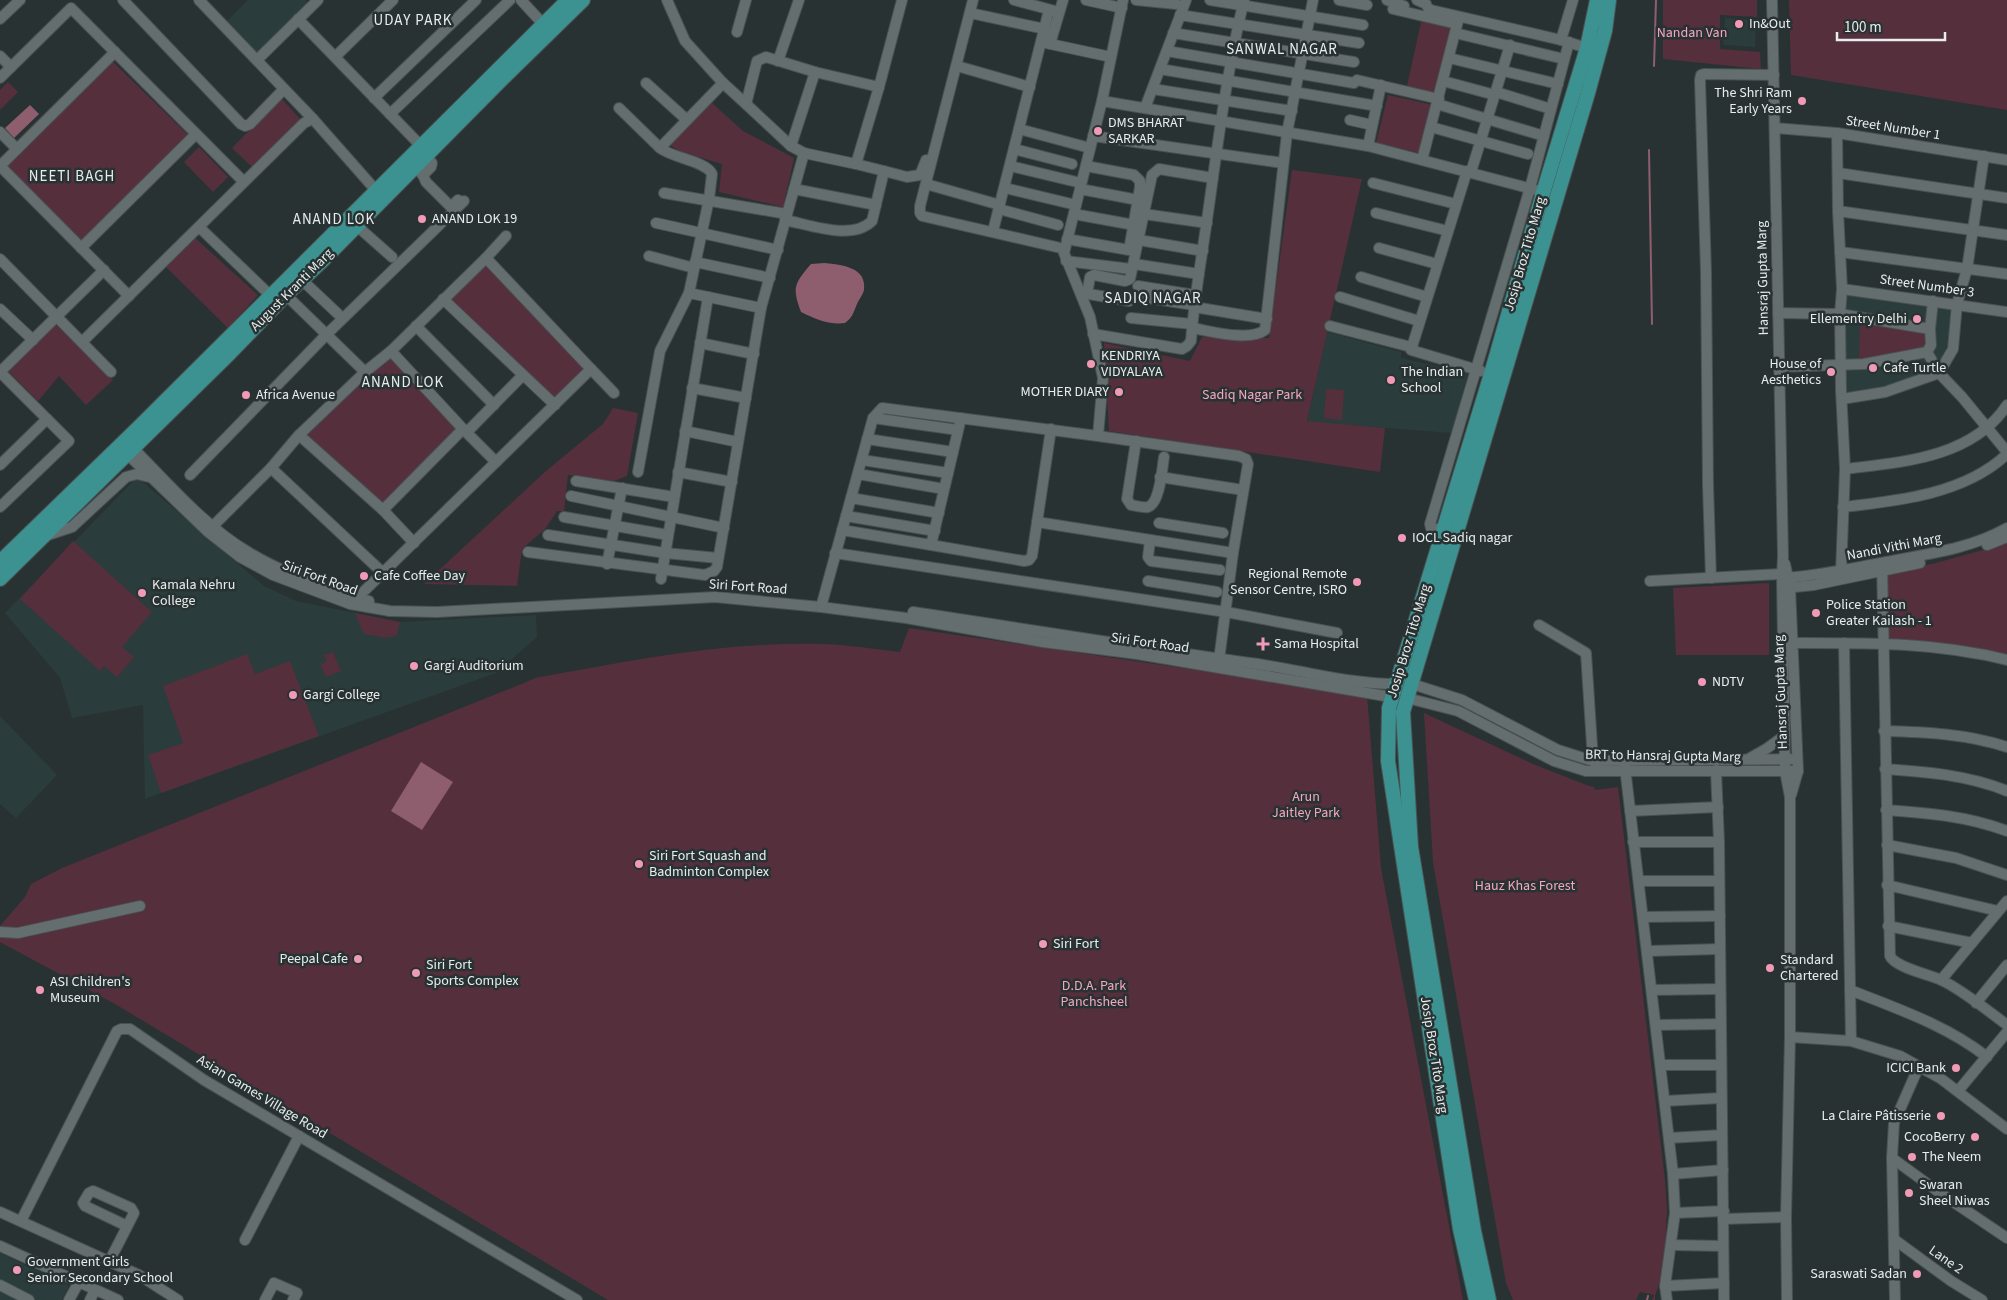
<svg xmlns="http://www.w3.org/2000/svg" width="2007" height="1300" font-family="'Source Sans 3',sans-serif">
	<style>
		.built { fill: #2a3c3b }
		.green { fill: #552f3c }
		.water { fill: #8f5e6e }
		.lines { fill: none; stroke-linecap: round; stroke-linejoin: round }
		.stream { stroke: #8f5e6e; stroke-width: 2 }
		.minor-casing { stroke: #495151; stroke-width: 12 }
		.major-casing { stroke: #495151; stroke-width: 16 }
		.minor { stroke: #646e6e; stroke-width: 10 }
		.major { stroke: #3c9291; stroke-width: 14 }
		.poi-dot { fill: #f09ab6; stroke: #293232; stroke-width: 2 }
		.labels { text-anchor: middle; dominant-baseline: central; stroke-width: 5; stroke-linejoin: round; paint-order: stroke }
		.poi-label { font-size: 14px; fill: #e7eded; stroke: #293232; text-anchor: start }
		.park-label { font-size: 14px; fill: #f5a6c0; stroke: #293232 }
		.street-label { font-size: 14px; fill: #e7eded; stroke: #293232 }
		.neighbourhood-label { font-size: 15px; letter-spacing: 1px; fill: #e7eded; stroke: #293232 }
	</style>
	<rect width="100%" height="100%" fill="#293232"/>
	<g class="built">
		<path d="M248 0H305L309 4 257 54 227 21Z"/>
		<path d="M1725 18 1756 20 1755 47 1723 45Z"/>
		<path d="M1846 293 1957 304 1953 349 1939 373 1842 398Z"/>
		<path d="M1327 332 1401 352V358L1468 373 1452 433 1307 422Z"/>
		<path d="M137 477 264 586 296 601 400 622 536 615 537 637 496 673 145 799 143 705 72 718 60 678 5 613Z"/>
		<path d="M0 716 57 775 16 818 0 804Z"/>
		<path d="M0 1253 69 1286 62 1300H0Z"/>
	</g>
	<g class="green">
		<path d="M1663 0H1757V17L1720 15V49L1760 52 1761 69 1663 59Z"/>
		<path d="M1789 0H2007V110L1791 75Z"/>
		<path d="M1421 22 1451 26 1439 94 1407 86Z"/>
		<path d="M112 61 188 135 81 241 7 167Z"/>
		<path d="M8 82 18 92 0 110V90Z"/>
		<path d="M1388 95 1433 105 1420 153 1376 143Z"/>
		<path d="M281 98 302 121 253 168 232 148Z"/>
		<path d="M712 103 743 131 794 158 783 207 719 192 722 164 679 151 670 145Z"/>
		<path d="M199 147 228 177 213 192 184 162Z"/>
		<path d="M1292 170 1362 179 1307 421 1385 428 1380 472 1109 431 1104 343 1190 361 1202 337 1269 338Z"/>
		<path d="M194 237 258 295 228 328 165 266Z"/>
		<path d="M481 261 537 319 589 366 555 402 449 301Z"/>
		<path d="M1860 321 1925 331 1927 337 1923 348 1859 364Z"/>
		<path d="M53 322 113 380 86 405 59 376 38 401 7 370Z"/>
		<path d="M391 356 459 429 383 505 362 484 304 434Z"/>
		<path d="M1326 389 1344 390 1342 420 1324 418Z"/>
		<path d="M613 408 638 413 627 476 614 481 568 475 564 511H557L545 529 522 549 517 586 424 584 546 471 603 424Z"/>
		<path d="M73 541 152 612 122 647 134 657 117 677 104 666 100 671 20 599Z"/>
		<path d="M2007 541V656L1886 641 1884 572 1932 564 2001 545Z"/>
		<path d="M1769 583V655H1676L1673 588Z"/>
		<path d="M355 613 400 622 397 635 387 638 364 634Z"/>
		<path d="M909 628 1367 695 1381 868 1463 1300H608L115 1004 0 942V926L25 897 31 884 62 868 524 683 535 678C630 661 727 641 824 644 849 645 875 649 900 652Z"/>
		<path d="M333 652 341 671 326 677 320 663 324 664 327 658 322 656Z"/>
		<path d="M247 654 255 674 290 661 319 736 161 793 148 755 183 743 163 686Z"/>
		<path d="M1424 713 1533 764 1589 786 1594 787 1595 790 1618 787 1665 1180 1667 1211 1665 1251 1660 1281 1655 1296V1300H1652L1654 1295 1640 1292 1636 1300H1513L1506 1283 1433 862Z"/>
	</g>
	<g class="water">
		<path d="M30 105 39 114 14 138 5 128Z"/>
		<path d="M825 263C842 265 867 267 864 290 863 295 859 299 857 304 853 313 853 317 845 323 829 325 815 319 801 312 792 287 794 284 811 264Z"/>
		<path d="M421 762 453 782 422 830 391 811Z"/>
	</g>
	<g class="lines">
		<g class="stream">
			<path d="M1654 66 1656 0"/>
			<path d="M1649 150 1652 324"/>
			<path d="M1647 1300 1648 1296"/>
		</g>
		<defs>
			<g id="minor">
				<path d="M123 0 241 124 245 126 250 124 284 89"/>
				<path d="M199 0 313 119 380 195"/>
				<path d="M521 0 543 24"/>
				<path d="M973 0 920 206V213L922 216 1065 249"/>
				<path d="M1014 0 1059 12"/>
				<path d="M1086 0 1122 8"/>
				<path d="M1136 0 1176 4"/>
				<path d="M1210 0 1363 25"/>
				<path d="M1339 0 1367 5"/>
				<path d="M1387 0 1404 6"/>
				<path d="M1417 0 1426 4"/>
				<path d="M1772 0 1783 556 1782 578 1785 771 1790 797V1037L1786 1217 1787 1300"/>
				<path d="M1428 8 1431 10 1561 40 1587 48"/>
				<path d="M1393 9 1457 24"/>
				<path d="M970 13 1045 29"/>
				<path d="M1180 15 1359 43"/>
				<path d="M0 19 20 0"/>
				<path d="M298 19 422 147"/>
				<path d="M737 32 746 0"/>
				<path d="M1173 33 1354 62"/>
				<path d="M1455 33 1564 59"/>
				<path d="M1561 40 1573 0"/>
				<path d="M1041 42 1111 57"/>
				<path d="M1050 44 1063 0"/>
				<path d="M1167 51 1354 83"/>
				<path d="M0 56 11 67"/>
				<path d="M335 57 393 0"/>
				<path d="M1449 58 1558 84"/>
				<path d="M257 60 318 0"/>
				<path d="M778 61 799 0"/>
				<path d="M957 66 1030 87"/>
				<path d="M1160 69 1377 106"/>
				<path d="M815 72 879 87"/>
				<path d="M0 78 71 8 244 182"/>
				<path d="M1357 80 1439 99"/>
				<path d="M1443 81 1495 95"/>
				<path d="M646 83 687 120"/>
				<path d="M1153 89 1292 111"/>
				<path d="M1496 92 1551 109"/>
				<path d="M374 98 476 0"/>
				<path d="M1102 101 1368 146 1536 190"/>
				<path d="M746 104 757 61 766 57 815 72 791 146"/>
				<path d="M1437 104 1544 136"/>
				<path d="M619 108 660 148"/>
				<path d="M1145 108 1186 0"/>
				<path d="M390 114 510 0"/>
				<path d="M1350 120 1372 125"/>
				<path d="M1431 127 1528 154"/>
				<path d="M1775 128 1837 133 2007 160"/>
				<path d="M1019 129 1090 148"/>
				<path d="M0 132 17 149"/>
				<path d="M1837 133 1838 211 1842 289 1840 314 1841 390 1845 469 1841 572"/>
				<path d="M1093 136 1283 163"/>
				<path d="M1368 146 1381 85"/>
				<path d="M1014 149 1072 164"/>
				<path d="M804 153 856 164 879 87 902 0"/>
				<path d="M1422 160 1459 17"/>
				<path d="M0 166 129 296"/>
				<path d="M0 166 115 52"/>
				<path d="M1010 166 1081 183"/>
				<path d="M418 170 423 175 431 167 432 163 426 157"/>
				<path d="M884 171 907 177 920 175 926 160"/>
				<path d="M1467 171 1411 350 1481 371"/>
				<path d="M1471 172 1510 45"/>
				<path d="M1838 173 2007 198"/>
				<path d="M423 175 426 182 451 207 458 200"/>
				<path d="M1373 183 1456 204"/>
				<path d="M926 184 1000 205"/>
				<path d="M1005 188 1076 205"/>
				<path d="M794 189 876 205"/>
				<path d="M1080 189 1138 200"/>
				<path d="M664 193 787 214"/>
				<path d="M999 209 1058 225"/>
				<path d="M1838 211 2007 235"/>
				<path d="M1376 213 1448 231"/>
				<path d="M1074 214 1134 225"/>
				<path d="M1144 214 1207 223"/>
				<path d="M785 220C811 225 852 241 872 221L884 171 856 164"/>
				<path d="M656 223 778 250"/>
				<path d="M357 226 392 257"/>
				<path d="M199 227 271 296"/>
				<path d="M993 231 1049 10"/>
				<path d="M1067 239 1129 250 1140 187V181L1134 175 1086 166"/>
				<path d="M1139 240 1203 251"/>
				<path d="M81 248 196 134"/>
				<path d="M1379 248 1437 264"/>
				<path d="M1840 252 2007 274"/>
				<path d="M649 256 694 268"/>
				<path d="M0 259 111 372"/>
				<path d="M1066 261 1131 269"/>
				<path d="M695 262 770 278"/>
				<path d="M1134 264 1199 274"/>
				<path d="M1361 277 1427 297"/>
				<path d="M302 280 338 314"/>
				<path d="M1138 286 1195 295"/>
				<path d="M1842 289 2007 312"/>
				<path d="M689 293 709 199 712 174C706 161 672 158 660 148L723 83"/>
				<path d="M1083 293 1129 301"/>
				<path d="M1087 294 1090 277 1094 275 1125 281 1130 279 1152 175 1159 169 1213 178"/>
				<path d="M286 295 365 372"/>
				<path d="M1135 296 1194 305"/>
				<path d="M1340 297 1419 321"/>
				<path d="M443 299 555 405"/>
				<path d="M1194 307 1267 319"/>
				<path d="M0 309 33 340"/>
				<path d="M1778 313 1840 314 1930 329"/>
				<path d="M1131 318 1192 324"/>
				<path d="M416 326 494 405"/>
				<path d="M1330 326 1411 347"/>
				<path d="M1192 328C1211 331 1249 342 1265 330L1287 133 1313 0"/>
				<path d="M1093 334 1182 349 1187 346 1191 341C1194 298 1202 256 1208 213 1218 142 1227 70 1244 0"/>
				<path d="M82 342 304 123 313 119"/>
				<path d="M700 343 754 354"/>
				<path d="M1927 352 1939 373 1962 397 2007 452"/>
				<path d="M1778 367 1864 364 1927 352 1931 345 1930 329 1933 301"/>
				<path d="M591 369 614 393"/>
				<path d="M0 372 69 441 0 507"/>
				<path d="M0 372 104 270"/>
				<path d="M692 388 746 398"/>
				<path d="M1842 399 1885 392 1939 373 1953 349 1957 304 1967 269 1984 156"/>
				<path d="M873 418 958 430"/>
				<path d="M961 418 931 545 1024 561 1029 560 1032 556 1051 429"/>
				<path d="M463 429 496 462"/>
				<path d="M685 431 738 442"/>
				<path d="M467 432 523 375"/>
				<path d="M299 435 383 510 463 429 391 351"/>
				<path d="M1098 436 1103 378 1090 317 1064 253 1102 101 1123 0"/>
				<path d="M867 439 953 452"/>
				<path d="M1136 441 1127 499 1131 505C1137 506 1143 508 1148 507 1160 503 1162 469 1164 457"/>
				<path d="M130 445C166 481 204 526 248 552 282 573 320 585 356 599L369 601"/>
				<path d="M123 450 207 531 240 557 273 575 350 604 390 611 437 612 715 597 821 607 906 618 1043 642 1137 654 1391 697"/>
				<path d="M862 460 948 473"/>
				<path d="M0 465 47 419"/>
				<path d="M271 468 383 573"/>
				<path d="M1845 469C1902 462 1972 458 2007 405"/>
				<path d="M638 472 660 351 689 293 761 308"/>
				<path d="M678 472 732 482"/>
				<path d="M858 474 944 489"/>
				<path d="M190 475 327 334 464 201"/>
				<path d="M1160 477 1243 490"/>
				<path d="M576 481 674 497"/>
				<path d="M571 496 724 528"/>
				<path d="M851 498 939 513"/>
				<path d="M1843 507C1898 501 1965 494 2007 454"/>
				<path d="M383 510 414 543"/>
				<path d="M846 516 935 531"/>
				<path d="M564 517 668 535"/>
				<path d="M1037 522 1233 553"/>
				<path d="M1159 523 1223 533"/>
				<path d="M213 526 271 468 299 435 365 372 391 351 486 258 506 236"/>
				<path d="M842 530 931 545"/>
				<path d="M1443 530 1431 528 1430 524 1530 188 1569 42"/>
				<path d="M548 535 665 553 718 558"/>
				<path d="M45 536 72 527 126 477 137 474 149 477"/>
				<path d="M1150 540 1148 557 1151 561 1220 570"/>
				<path d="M1987 545 2007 537"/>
				<path d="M528 552 705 575 714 571 717 567 761 308 804 153 791 146 746 104 723 83 685 41 667 0"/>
				<path d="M835 553 1226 612 1337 633"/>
				<path d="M1882 563 1890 956C1895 967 1927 974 1939 979 1958 987 1990 1012 2007 1025"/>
				<path d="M607 564 622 488"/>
				<path d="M1785 564 1790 587 1798 771 1791 795"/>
				<path d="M1711 578 1708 485 1706 272 1700 80 1701 75 1704 74 1774 75"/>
				<path d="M1783 578C1817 576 1848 569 1881 563 1925 554 1968 550 2007 528"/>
				<path d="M661 579 708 297"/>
				<path d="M1148 581 1217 592"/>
				<path d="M1650 581 1782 574"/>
				<path d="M1785 588 1814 585 1920 563"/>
				<path d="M356 599 591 369 486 258"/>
				<path d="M821 607 873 418 882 408 1098 436 1239 456 1246 459 1248 464 1233 553 1219 660"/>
				<path d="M913 612C1026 629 1137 647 1250 663 1298 669 1346 684 1395 684"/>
				<path d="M1539 625 1586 653 1593 761"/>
				<path d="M1792 643C1865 643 1936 642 2007 660"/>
				<path d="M1844 643 1851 1041"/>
				<path d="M1412 684 1462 700 1558 750 1593 761 1797 759"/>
				<path d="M1407 698 1458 711 1554 761 1586 771H1798"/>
				<path d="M1884 731C1926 732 1967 734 2007 747"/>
				<path d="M1750 758 1766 749 1784 736"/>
				<path d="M1624 759 1673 1174 1675 1213 1665 1286 1667 1300"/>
				<path d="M1885 769C1927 772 1968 775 2007 791"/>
				<path d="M1716 770 1719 842 1724 1300"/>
				<path d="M1886 810C1928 813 1967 816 2007 831"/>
				<path d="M1630 811 1718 807"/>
				<path d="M1633 842H1719"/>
				<path d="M1887 845 1956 858 2007 875"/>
				<path d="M1639 881H1719"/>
				<path d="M1887 885 1998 911"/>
				<path d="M1643 917 1720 916"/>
				<path d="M1888 926 1972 943"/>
				<path d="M0 932 18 933 140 906"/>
				<path d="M1648 951 1720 949"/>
				<path d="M1941 980 2007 901"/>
				<path d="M1652 990 1720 989"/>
				<path d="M1850 990C1898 1009 1946 1025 1987 1057"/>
				<path d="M1976 1003 2007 965"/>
				<path d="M1656 1025 1721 1024"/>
				<path d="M1790 1037 1851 1041 1900 1056 1940 1078 2007 1129"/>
				<path d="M1661 1065H1721"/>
				<path d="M1958 1091 2007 1032"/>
				<path d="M1665 1101 1721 1098"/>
				<path d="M1669 1138 1722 1135"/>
				<path d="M1892 1158 1940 1193 2007 1238"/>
				<path d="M1673 1174 1723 1170"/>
				<path d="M0 1212 139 1275 178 1300"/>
				<path d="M1675 1213 1724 1211"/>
				<path d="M1723 1219 1786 1217"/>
				<path d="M21 1221 117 1031 121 1029H130L204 1080 577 1300"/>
				<path d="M245 1240 299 1136"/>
				<path d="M1895 1240 1951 1281 1982 1300"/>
				<path d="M1671 1245 1723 1246"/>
				<path d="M0 1246 118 1300"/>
				<path d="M109 1262 134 1213 131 1208 93 1191 89 1193 83 1203 85 1206 127 1226"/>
				<path d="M0 1285 29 1300"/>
				<path d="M1665 1286 1724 1283"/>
				<path d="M69 1300 79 1282"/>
				<path d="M90 1300 95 1290"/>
				<path d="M265 1300 274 1283 297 1293 293 1300"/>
				<path d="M1895 1300 1892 1158 1894 1123 1919 1066"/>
			</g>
			<g id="major">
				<path d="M0 562 138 428 568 0"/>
				<path d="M0 579 230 353 286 295 320 263 498 83 583 0"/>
				<path d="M1476 1300 1460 1229 1388 761 1389 708 1491 374 1543 193 1587 48 1597 0"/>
				<path d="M1489 1300 1474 1231 1411 847 1403 712 1588 93 1605 31 1609 0"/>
			</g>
		</defs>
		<use href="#minor" class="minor-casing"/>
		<use href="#major" class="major-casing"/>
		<use href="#minor" class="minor"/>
		<use href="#major" class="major"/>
	</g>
	<g class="poi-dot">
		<circle cx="1739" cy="24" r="5"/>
		<circle cx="1802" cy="101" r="5"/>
		<circle cx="1098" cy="131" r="5"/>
		<circle cx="422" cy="219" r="5"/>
		<circle cx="1917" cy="319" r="5"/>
		<circle cx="1091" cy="364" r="5"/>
		<circle cx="1873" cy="368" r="5"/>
		<circle cx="1831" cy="372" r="5"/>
		<circle cx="1391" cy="380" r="5"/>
		<circle cx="1119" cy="392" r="5"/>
		<circle cx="246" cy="395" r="5"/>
		<circle cx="1402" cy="538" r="5"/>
		<circle cx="364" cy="576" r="5"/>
		<circle cx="1357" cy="582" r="5"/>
		<circle cx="142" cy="593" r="5"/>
		<circle cx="1816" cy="613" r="5"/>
		<path d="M1260.5 636.5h5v5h5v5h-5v5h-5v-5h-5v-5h5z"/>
		<circle cx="414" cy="666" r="5"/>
		<circle cx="1702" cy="682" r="5"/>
		<circle cx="293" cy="695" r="5"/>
		<circle cx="639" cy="864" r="5"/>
		<circle cx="1043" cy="944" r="5"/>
		<circle cx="358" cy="959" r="5"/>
		<circle cx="1770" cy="968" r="5"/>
		<circle cx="416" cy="973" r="5"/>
		<circle cx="40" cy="990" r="5"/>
		<circle cx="1956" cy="1068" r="5"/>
		<circle cx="1941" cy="1116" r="5"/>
		<circle cx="1975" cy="1137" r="5"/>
		<circle cx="1912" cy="1157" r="5"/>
		<circle cx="1909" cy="1193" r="5"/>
		<circle cx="17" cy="1270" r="5"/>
		<circle cx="1917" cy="1274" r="5"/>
	</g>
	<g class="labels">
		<g class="poi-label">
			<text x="1749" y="24">In&amp;Out</text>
			<text x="1792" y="93" text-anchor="end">The Shri Ram<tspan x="1792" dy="16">Early Years</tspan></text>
			<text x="1108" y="123">DMS BHARAT<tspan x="1108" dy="16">SARKAR</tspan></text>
			<text x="432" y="219">ANAND LOK 19</text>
			<text x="1907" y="319" text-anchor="end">Ellementry Delhi</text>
			<text x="1101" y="356">KENDRIYA<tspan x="1101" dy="16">VIDYALAYA</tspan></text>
			<text x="1821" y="364" text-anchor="end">House of<tspan x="1821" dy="16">Aesthetics</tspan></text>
			<text x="1883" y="368">Cafe Turtle</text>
			<text x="1401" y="372">The Indian<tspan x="1401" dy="16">School</tspan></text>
			<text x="1109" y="392" text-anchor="end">MOTHER DIARY</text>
			<text x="256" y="395">Africa Avenue</text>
			<text x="1412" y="538">IOCL Sadiq nagar</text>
			<text x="1347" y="574" text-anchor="end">Regional Remote<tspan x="1347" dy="16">Sensor Centre, ISRO</tspan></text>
			<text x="374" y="576">Cafe Coffee Day</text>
			<text x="152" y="585">Kamala Nehru<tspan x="152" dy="16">College</tspan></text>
			<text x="1826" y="605">Police Station<tspan x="1826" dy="16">Greater Kailash - 1</tspan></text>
			<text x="1274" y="644">Sama Hospital</text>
			<text x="424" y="666">Gargi Auditorium</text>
			<text x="1712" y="682">NDTV</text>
			<text x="303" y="695">Gargi College</text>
			<text x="649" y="856">Siri Fort Squash and<tspan x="649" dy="16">Badminton Complex</tspan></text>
			<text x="1053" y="944">Siri Fort</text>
			<text x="348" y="959" text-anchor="end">Peepal Cafe</text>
			<text x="1780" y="960">Standard<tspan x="1780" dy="16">Chartered</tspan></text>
			<text x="426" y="965">Siri Fort<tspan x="426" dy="16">Sports Complex</tspan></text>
			<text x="50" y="982">ASI Children's<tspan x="50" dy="16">Museum</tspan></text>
			<text x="1946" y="1068" text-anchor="end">ICICI Bank</text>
			<text x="1931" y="1116" text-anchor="end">La Claire Pâtisserie</text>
			<text x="1965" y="1137" text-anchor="end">CocoBerry</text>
			<text x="1922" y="1157">The Neem</text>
			<text x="1919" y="1185">Swaran<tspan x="1919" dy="16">Sheel Niwas</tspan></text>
			<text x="27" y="1262">Government Girls<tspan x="27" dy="16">Senior Secondary School</tspan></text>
			<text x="1907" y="1274" text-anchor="end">Saraswati Sadan</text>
		</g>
		<g class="park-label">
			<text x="1692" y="33">Nandan Van</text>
			<text x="1252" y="395">Sadiq Nagar Park</text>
			<text x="1306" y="797">Arun<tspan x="1306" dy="16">Jaitley Park</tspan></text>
			<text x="1525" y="886">Hauz Khas Forest</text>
			<text x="1094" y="986">D.D.A. Park<tspan x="1094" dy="16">Panchsheel</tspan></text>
		</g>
		<g class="street-label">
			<text transform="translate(1893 128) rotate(9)">Street Number 1</text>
			<text transform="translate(1525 254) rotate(-74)">Josip Broz Tito Marg</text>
			<text transform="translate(1763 278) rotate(-91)">Hansraj Gupta Marg</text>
			<text transform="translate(1927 286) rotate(8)">Street Number 3</text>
			<text transform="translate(292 290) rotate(-45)">August Kranti Marg</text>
			<text transform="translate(1894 547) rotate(-11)">Nandi Vithi Marg</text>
			<text transform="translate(320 578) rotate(20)">Siri Fort Road</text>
			<text transform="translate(748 587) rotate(4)">Siri Fort Road</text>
			<text transform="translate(1409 641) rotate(-73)">Josip Broz Tito Marg</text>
			<text transform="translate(1150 643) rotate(8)">Siri Fort Road</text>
			<text transform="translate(1781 692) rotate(-92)">Hansraj Gupta Marg</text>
			<text transform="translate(1663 756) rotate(1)">BRT to Hansraj Gupta Marg</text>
			<text transform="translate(1434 1055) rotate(81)">Josip Broz Tito Marg</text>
			<text transform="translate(262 1097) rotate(31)">Asian Games Village Road</text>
			<text transform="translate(1946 1260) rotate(35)">Lane 2</text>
		</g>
		<g class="neighbourhood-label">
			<text x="413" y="20">UDAY PARK</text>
			<text x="1282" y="49">SANWAL NAGAR</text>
			<text x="72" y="176">NEETI BAGH</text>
			<text x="334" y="219">ANAND LOK</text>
			<text x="1153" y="298">SADIQ NAGAR</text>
			<text x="403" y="382">ANAND LOK</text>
		</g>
	</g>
	<path d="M1837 32v8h108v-8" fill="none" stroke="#e7eded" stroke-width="2.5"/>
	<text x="1844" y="32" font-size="15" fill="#e7eded" stroke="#293232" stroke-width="4" paint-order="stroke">100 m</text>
</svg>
